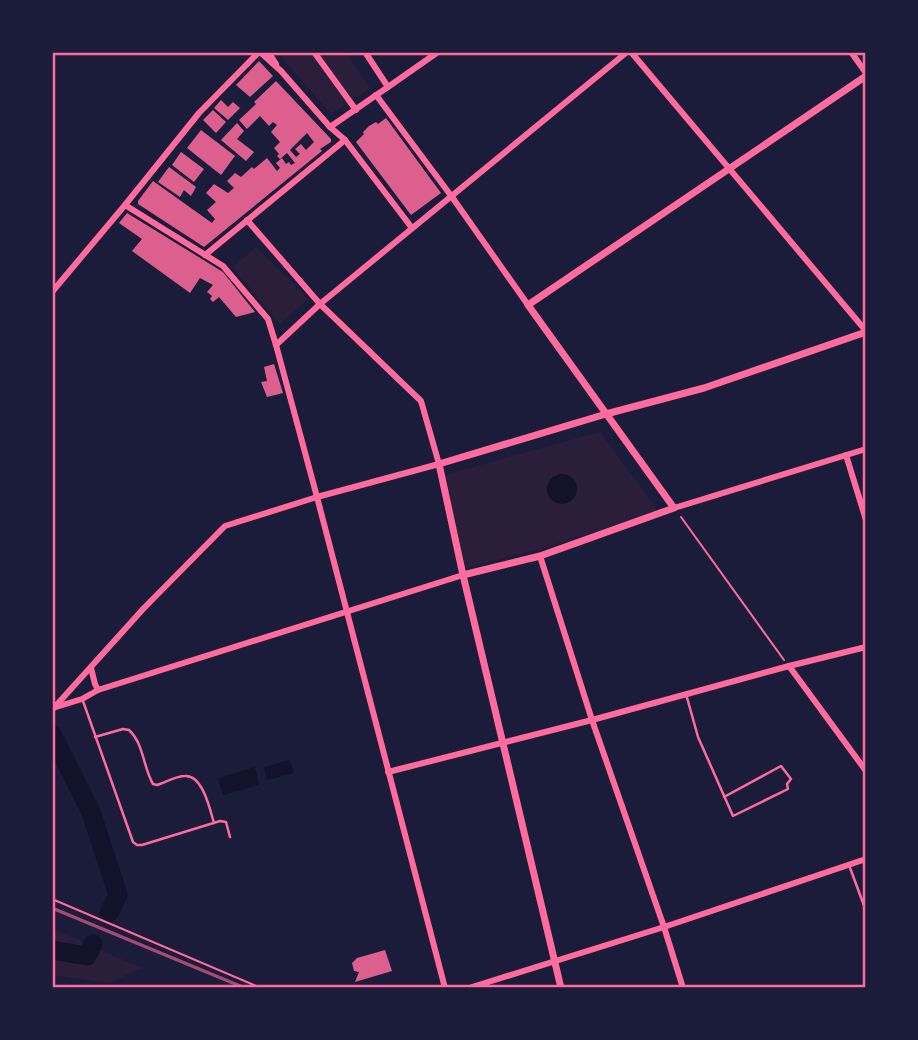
<svg xmlns="http://www.w3.org/2000/svg" width="918" height="1040" font-family="'Varela Round',sans-serif">
	<style>
		.green { fill: #2a1e3b }
		.water { fill: #12122b }
		.lines { fill: none; stroke-linecap: round; stroke-linejoin: round }
		.river { stroke: #12122b; stroke-width: 19 }
		.building { fill: #dd5f8e; fill-rule: evenodd }
		.path { stroke: #ff6b9d; stroke-width: 2 }
		.service { stroke: #ff6b9d; stroke-width: 2.5 }
		.minor { stroke: #ff6b9d; stroke-width: 6 }
		.tertiary { stroke: #ff6b9d; stroke-width: 7 }
		.rail { stroke: #a44b75; stroke-width: 3.5 }
		.neatline { fill: none; stroke: #ff6b9d; stroke-width: 2.5 }
	</style>
	<rect width="100%" height="100%" fill="#1b1b3a"/>
	<g class="green">
		<path d="M281 52 346 53 370 88 331 114 279 54Z"/>
		<path d="M257 247 308 299 280 324 232 267Z"/>
		<path d="M600 432 659 512 537 550 466 568 444 475Z"/>
		<path d="M53 929 142 968 109 983 53 975Z"/>
	</g>
	<g class="water">
		<circle cx="562" cy="489" r="15"/>
		<path d="M290 760 294 773 267 780 264 767Z"/>
		<path d="M255 767 259 785 223 795 218 778Z"/>
	</g>
	<g class="lines">
		<g class="river">
			<path d="M52 734 91 812 118 895 109 913"/>
			<path d="M52 950 87 956 93 944"/>
		</g>
	</g>
	<g class="building">
		<path d="M259 61 273 76 250 97 236 85Z"/>
		<path d="M276 81 331 139V142L320 149 322 151 204 247 138 204V201L153 181 212 223 215 219 207 210 216 202 206 193 214 184 228 193 234 188 227 181 235 173 241 177 252 167 254 169 267 158 277 171 280 168 276 163 282 158 286 164 289 162 291 165 295 163 287 153 280 159 277 156 279 154 274 148 280 142 271 132 277 125 273 122 269 126 260 116 247 129 239 120 256 104 254 102ZM307 133 314 142 306 150 301 144 295 149 300 154 296 157 290 150Z"/>
		<path d="M221 100 228 107 233 102 240 108 228 120 214 108Z"/>
		<path d="M213 110 226 122 216 133 203 120Z"/>
		<path d="M386 118 441 193 411 215 356 142 364 134 363 132 369 126 376 122 378 124Z"/>
		<path d="M237 123 244 131 237 139 254 152 246 161 221 140Z"/>
		<path d="M201 130 235 156 221 175 187 148Z"/>
		<path d="M181 152 204 169 194 182 172 165Z"/>
		<path d="M169 167 196 187 191 196 184 190 180 197 158 182Z"/>
		<path d="M127 213 223 272 255 312 236 317 219 297 213 302 210 299 212 296 207 292 213 285 200 278 190 293 132 251 142 239 119 223Z"/>
		<path d="M274 364 283 393 267 397 261 382 267 381 264 367Z"/>
		<path d="M385 950 392 971 355 982 359 972 354 971 352 963 357 958Z"/>
	</g>
	<g class="lines">
		<g class="path">
			<path d="M681 517 784 660"/>
			<path d="M52 899 261 988"/>
		</g>
		<g class="service">
			<path d="M686 694 698 737 733 816 788 789 787 784 791 779 781 766 724 797"/>
			<path d="M83 701 133 842 137 845H142L220 821 226 822 230 837"/>
			<path d="M95 737 123 729 129 730C144 744 143 767 153 784L157 785C166 782 176 776 185 776 203 775 210 810 214 823"/>
			<path d="M849 865 866 911"/>
		</g>
		<g class="minor">
			<path d="M260 52 281 71 330 127"/>
			<path d="M268 52 276 64"/>
			<path d="M314 52 356 110"/>
			<path d="M631 52 866 331"/>
			<path d="M851 52 866 73"/>
			<path d="M388 87 438 52"/>
			<path d="M376 95 452 197 528 305"/>
			<path d="M345 140 412 228"/>
			<path d="M125 205 223 266 268 319 276 345 317 497 445 988"/>
			<path d="M205 255 345 140 330 127 388 87 365 52"/>
			<path d="M52 292 125 205 199 113 259 52"/>
			<path d="M276 345 320 304 627 52"/>
			<path d="M846 455 866 520"/>
			<path d="M674 508 866 449"/>
			<path d="M540 556 592 720 664 927 683 988"/>
			<path d="M789 666 866 771"/>
			<path d="M91 668 95 684 98 690"/>
			<path d="M56 707 82 699 98 690 463 575"/>
			<path d="M52 710 144 608 225 526 317 497 439 464 421 401 320 304 247 220"/>
			<path d="M388 772 592 720 789 666 866 647"/>
			<path d="M469 988 664 927 866 859"/>
		</g>
		<g class="tertiary">
			<path d="M463 575 540 556 674 508 528 305 866 76"/>
			<path d="M561 988 463 575 439 464 606 414 704 388 866 332"/>
		</g>
		<path class="rail" d="M52 908 245 988"/>
	</g>
	<rect width="918" height="1040" fill="none" stroke="#1b1b3a" stroke-width="108"/>
	<rect x="54" y="54" width="810" height="932" class="neatline"/>
</svg>
